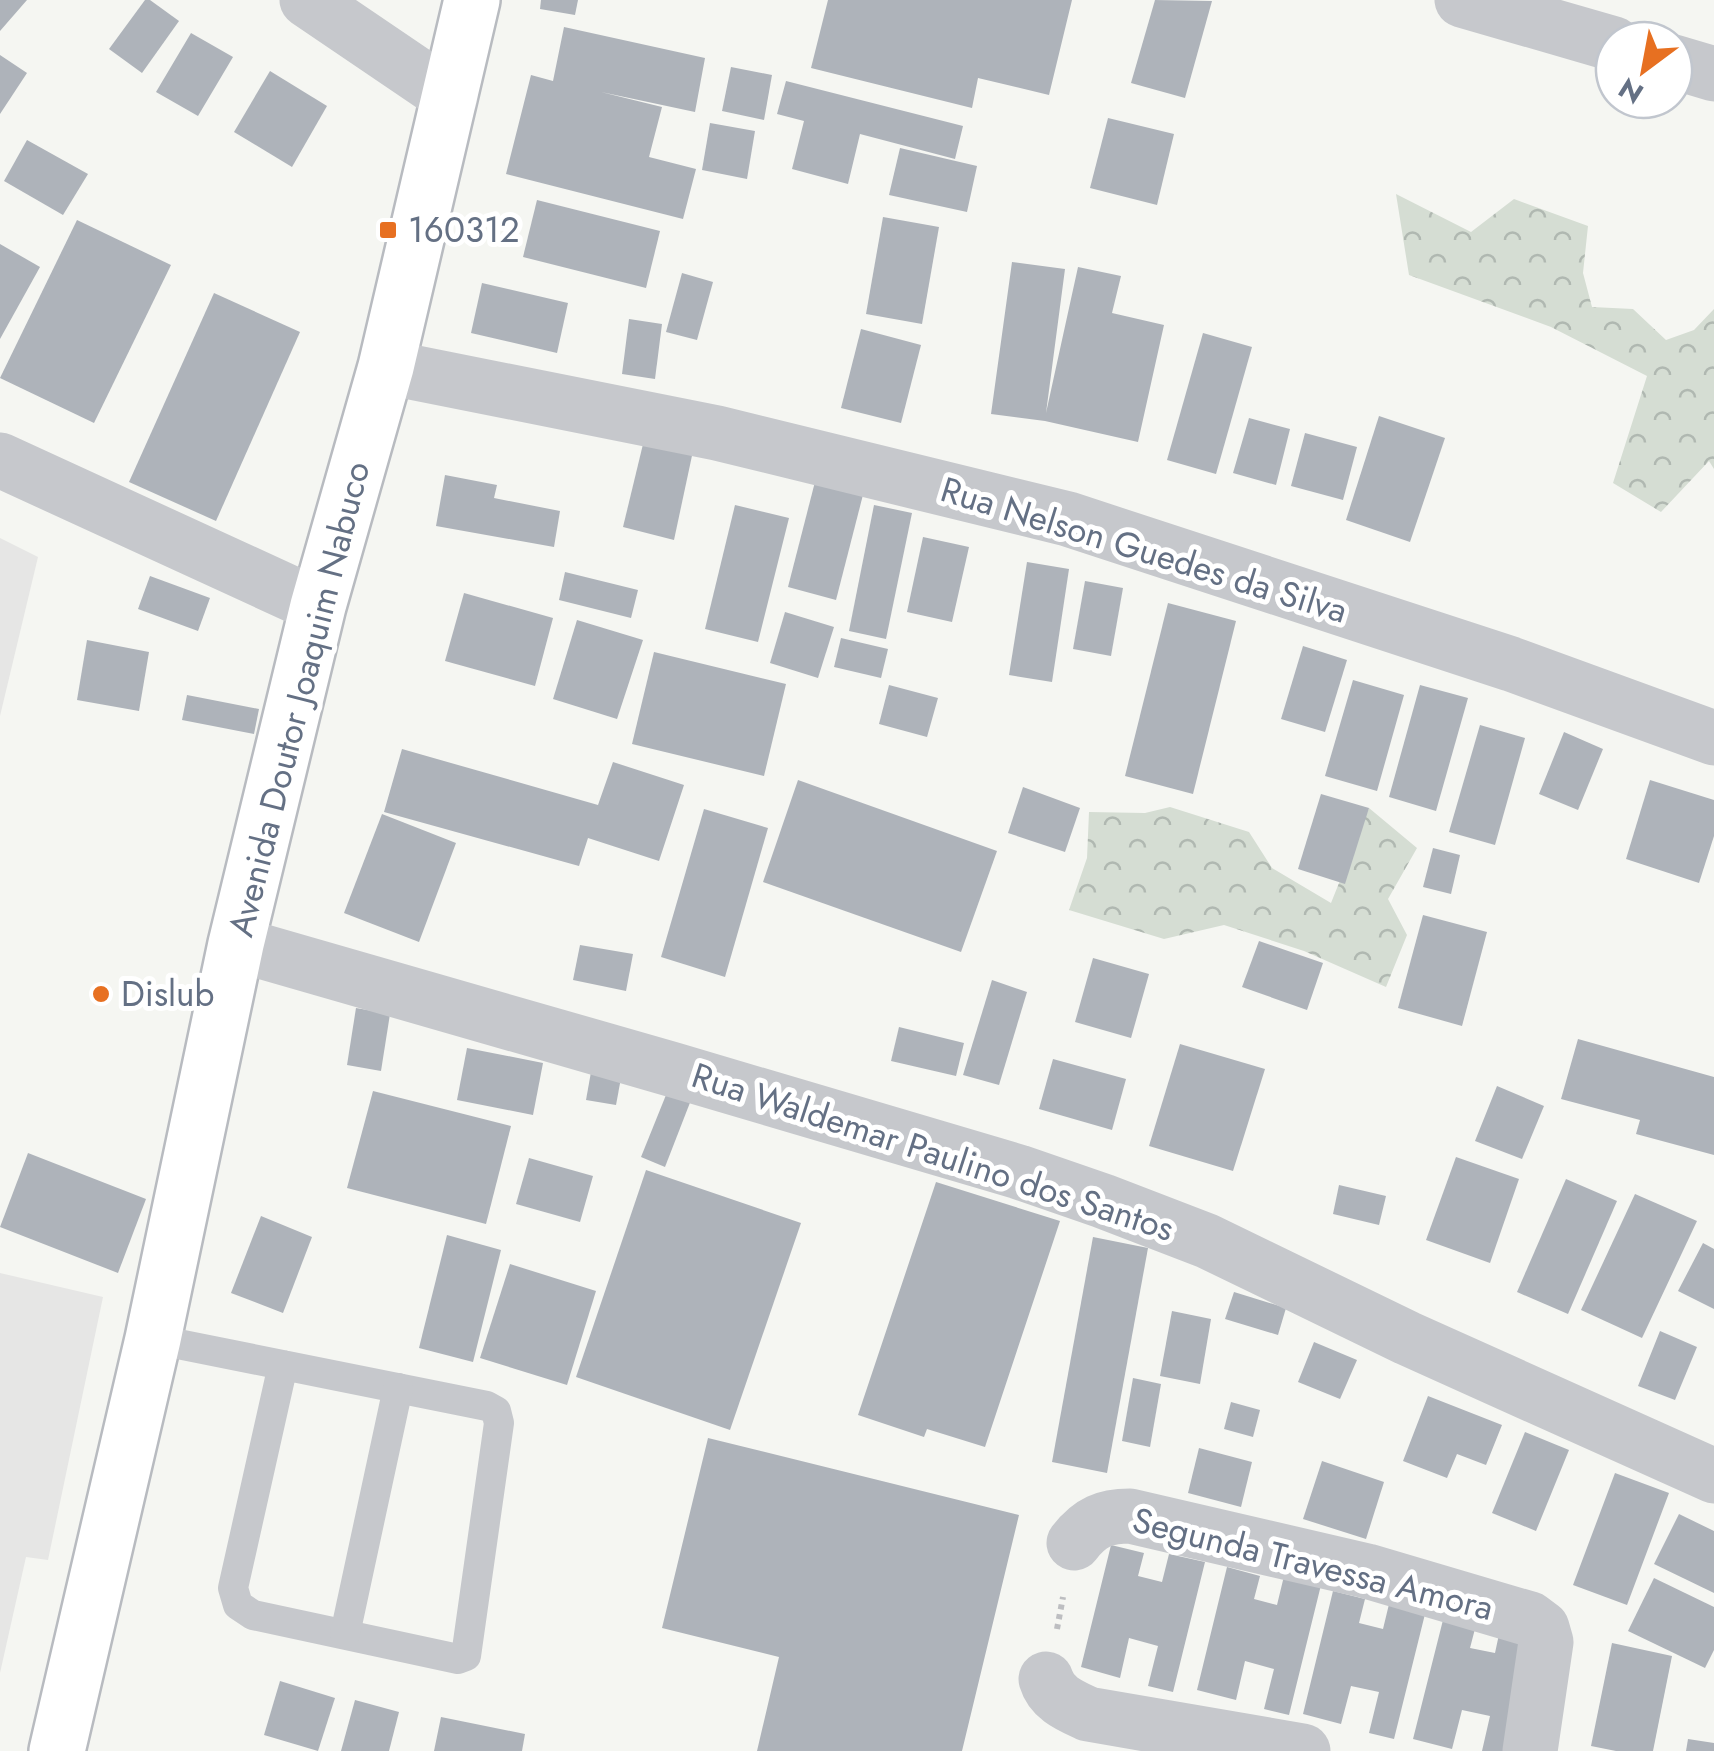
<svg xmlns="http://www.w3.org/2000/svg" width="1714" height="1751" font-family="Jost,sans-serif">
	<style>
		.built { fill: #e6e6e5 }
		.forest { fill: url(#forest-crowns) }
		.building { fill: #aeb3ba }
		.lines { fill: none; stroke-linecap: round; stroke-linejoin: round }
		.secondary-casing { stroke: #b8bbc0; stroke-width: 60 }
		.path { stroke: #bdbec1; stroke-width: 6; stroke-dasharray: 5 5; stroke-linecap: butt }
		.service { stroke: #c6c8cc; stroke-width: 30 }
		.minor { stroke: #c6c8cc; stroke-width: 55 }
		.secondary { stroke: #fff; stroke-width: 55 }
		.poi-dot { fill: #e77021; stroke: #fff; stroke-width: 4 }
		.labels { text-anchor: middle; dominant-baseline: central; stroke-width: 10; stroke-linejoin: round; paint-order: stroke }
		.poi-label { font-size: 35px; fill: #647084; stroke: #fff; text-anchor: start }
		.street-label { font-size: 35px; fill: #647084; stroke: #fff }
	</style>
	<defs>
		<pattern id="forest-crowns" width="20" height="18" patternUnits="userSpaceOnUse" patternTransform="scale(2.5)"><rect width="20" height="18" fill="#d5ddd3"/><path d="M2 6a3 3 0 1 1 6 0M12 15a3 3 0 1 1 6 0" fill="none" stroke="#b0b8b1"/></pattern>
	</defs>
	<rect width="100%" height="100%" fill="#f5f6f2"/>
	<g class="built">
		<path d="M0 538 38 557 0 716Z"/>
		<path d="M0 1273 103 1297 48 1560 26 1557 0 1673Z"/>
	</g>
	<g class="forest">
		<path d="M1396 194 1471 232 1514 199 1588 226 1583 273 1592 307 1633 309 1666 340 1694 330 1714 309V469L1709 461 1661 512 1613 483 1647 376 1551 327 1409 275Z"/>
		<path d="M1170 807 1249 832 1272 868 1331 903 1369 808 1417 848 1388 899 1407 935 1386 987 1304 951 1224 925 1164 939 1069 910 1087 858 1089 812 1145 813Z"/>
	</g>
	<g class="building">
		<path d="M0 0H27L0 31Z"/>
		<path d="M145 0H150L179 21 142 73 109 49Z"/>
		<path d="M541 0H578L575 15 540 9Z"/>
		<path d="M828 0H1072L1049 95 978 78 972 108 811 68Z"/>
		<path d="M1155 0 1212 1 1185 98 1131 83Z"/>
		<path d="M564 27 705 58 695 112 601 92 662 107 649 157 696 169 683 219 506 174 531 75 553 81Z"/>
		<path d="M191 33 233 57 198 116 156 92Z"/>
		<path d="M0 55 27 73 0 114Z"/>
		<path d="M731 67 772 75 764 120 722 111Z"/>
		<path d="M270 71 327 106 292 167 234 132Z"/>
		<path d="M786 81 963 126 955 159 860 134 848 184 792 169 804 121 777 114Z"/>
		<path d="M1108 118 1174 134 1157 205 1090 188Z"/>
		<path d="M710 123 755 131 747 179 702 170Z"/>
		<path d="M27 140 88 174 63 215 4 181Z"/>
		<path d="M900 148 977 166 967 212 889 195Z"/>
		<path d="M537 200 660 231 646 288 523 257Z"/>
		<path d="M883 217 939 227 922 324 866 314Z"/>
		<path d="M77 220 171 265 94 423 0 378Z"/>
		<path d="M0 244 40 267 0 339Z"/>
		<path d="M1012 262 1065 269 1046 413 1078 267 1121 276 1112 313 1164 325 1138 442 1045 421 991 414Z"/>
		<path d="M682 273 713 282 697 340 666 332Z"/>
		<path d="M482 283 568 303 557 353 471 333Z"/>
		<path d="M214 293 300 332 216 521 129 482Z"/>
		<path d="M629 319 662 324 655 379 622 374Z"/>
		<path d="M861 329 921 345 901 423 841 408Z"/>
		<path d="M1203 333 1252 347 1216 474 1167 460Z"/>
		<path d="M1379 416 1445 438 1410 542 1346 520Z"/>
		<path d="M1249 418 1290 429 1276 485 1233 473Z"/>
		<path d="M1305 433 1357 447 1343 500 1291 486Z"/>
		<path d="M644 440 693 451 674 540 623 527Z"/>
		<path d="M817 474 865 487 836 600 788 587Z"/>
		<path d="M445 475 497 485 494 498 560 511 554 547 436 526Z"/>
		<path d="M735 505 789 518 758 642 705 629Z"/>
		<path d="M874 505 912 513 886 639 849 631Z"/>
		<path d="M923 537 969 547 952 622 907 612Z"/>
		<path d="M1027 562 1069 569 1052 682 1009 675Z"/>
		<path d="M565 572 638 590 631 618 559 600Z"/>
		<path d="M150 576 210 598 198 631 138 609Z"/>
		<path d="M1085 581 1123 588 1111 656 1073 649Z"/>
		<path d="M464 593 553 618 535 686 445 661Z"/>
		<path d="M1168 603 1236 621 1193 794 1125 776Z"/>
		<path d="M785 612 834 627 818 678 770 663Z"/>
		<path d="M577 620 643 640 617 719 553 699Z"/>
		<path d="M841 638 888 649 881 678 834 667Z"/>
		<path d="M87 640 149 652 139 711 77 700Z"/>
		<path d="M1303 646 1347 660 1325 732 1281 719Z"/>
		<path d="M654 652 786 684 764 776 632 744Z"/>
		<path d="M1353 680 1404 695 1377 791 1325 776Z"/>
		<path d="M889 685 938 698 927 737 879 724Z"/>
		<path d="M1420 685 1468 698 1436 811 1389 797Z"/>
		<path d="M187 695 259 709 254 734 182 720Z"/>
		<path d="M1480 725 1525 738 1495 845 1449 832Z"/>
		<path d="M1564 732 1603 749 1578 810 1539 794Z"/>
		<path d="M402 749 598 805 613 762 684 785 659 861 588 838 579 866 384 812Z"/>
		<path d="M798 780 997 851 961 952 763 882Z"/>
		<path d="M1650 780 1714 800V836L1699 883 1626 859Z"/>
		<path d="M1023 787 1080 808 1065 852 1008 833Z"/>
		<path d="M1321 794 1369 808 1345 884 1298 869Z"/>
		<path d="M704 809 768 828 725 977 661 957Z"/>
		<path d="M382 814 456 843 419 942 344 913Z"/>
		<path d="M1433 848 1460 855 1451 894 1423 887Z"/>
		<path d="M1423 915 1487 932 1462 1026 1398 1008Z"/>
		<path d="M1259 941 1323 963 1307 1010 1242 987Z"/>
		<path d="M580 945 633 954 626 991 573 980Z"/>
		<path d="M1093 958 1149 974 1131 1038 1075 1022Z"/>
		<path d="M992 980 1027 992 999 1085 963 1075Z"/>
		<path d="M356 1008 390 1014 381 1071 347 1065Z"/>
		<path d="M899 1027 964 1043 956 1076 891 1061Z"/>
		<path d="M1578 1039 1714 1077V1155L1636 1134 1640 1120 1561 1099Z"/>
		<path d="M1180 1044 1265 1069 1233 1171 1149 1146Z"/>
		<path d="M467 1048 543 1063 533 1115 457 1100Z"/>
		<path d="M1053 1059 1126 1079 1112 1130 1039 1109Z"/>
		<path d="M591 1072 621 1078 616 1105 586 1100Z"/>
		<path d="M1497 1086 1544 1106 1522 1159 1475 1141Z"/>
		<path d="M668 1090 691 1100 665 1167 641 1157Z"/>
		<path d="M373 1091 511 1126 486 1224 347 1188Z"/>
		<path d="M28 1153 146 1199 118 1273 0 1227Z"/>
		<path d="M1456 1157 1519 1179 1490 1263 1426 1240Z"/>
		<path d="M529 1158 593 1176 580 1222 516 1204Z"/>
		<path d="M646 1170 801 1223 730 1430 576 1377Z"/>
		<path d="M1566 1179 1617 1201 1568 1314 1517 1292Z"/>
		<path d="M936 1182 1060 1221 985 1447 927 1429 924 1437 858 1415Z"/>
		<path d="M1339 1185 1386 1196 1379 1225 1333 1214Z"/>
		<path d="M1635 1194 1697 1221 1642 1338 1581 1310Z"/>
		<path d="M261 1216 312 1237 283 1313 231 1293Z"/>
		<path d="M447 1235 501 1250 473 1362 419 1348Z"/>
		<path d="M1093 1237 1148 1248 1107 1473 1052 1462Z"/>
		<path d="M1703 1243 1714 1249V1309L1678 1291Z"/>
		<path d="M510 1264 596 1291 567 1385 480 1358Z"/>
		<path d="M1234 1292 1286 1308 1278 1335 1225 1319Z"/>
		<path d="M1172 1311 1211 1319 1200 1384 1160 1376Z"/>
		<path d="M1660 1331 1697 1347 1675 1400 1638 1386Z"/>
		<path d="M1314 1342 1357 1360 1340 1399 1298 1382Z"/>
		<path d="M1133 1378 1161 1384 1150 1447 1122 1441Z"/>
		<path d="M1428 1396 1502 1425 1486 1465 1457 1454 1447 1478 1403 1461Z"/>
		<path d="M1231 1402 1260 1410 1253 1437 1224 1429Z"/>
		<path d="M1525 1432 1569 1450 1536 1531 1492 1513Z"/>
		<path d="M708 1438 1019 1515 962 1751H757L779 1657 662 1628Z"/>
		<path d="M1199 1448 1252 1462 1241 1507 1188 1493Z"/>
		<path d="M1322 1461 1384 1482 1366 1539 1303 1519Z"/>
		<path d="M1615 1473 1669 1493 1627 1605 1573 1585Z"/>
		<path d="M1679 1514 1714 1531V1593L1654 1564Z"/>
		<path d="M1111 1545 1144 1553 1138 1576 1162 1582 1169 1554 1205 1562 1173 1692 1148 1686 1158 1646 1129 1638 1120 1678 1081 1667Z"/>
		<path d="M1227 1567 1260 1576 1254 1599 1277 1605 1284 1576 1321 1585 1289 1715 1264 1709 1274 1669 1245 1661 1236 1700 1197 1690Z"/>
		<path d="M1654 1578 1714 1607V1650L1705 1668 1628 1631Z"/>
		<path d="M1333 1591 1365 1599 1359 1623 1383 1629 1390 1600 1426 1610 1394 1739 1369 1733 1379 1692 1351 1686 1341 1724 1303 1714Z"/>
		<path d="M1444 1616 1476 1625 1470 1648 1495 1653 1501 1625 1537 1634 1508 1751H1482L1490 1716 1462 1710 1452 1749 1413 1739Z"/>
		<path d="M1612 1643 1672 1656 1653 1751H1616L1591 1746Z"/>
		<path d="M280 1681 335 1698 318 1751 264 1735Z"/>
		<path d="M355 1700 399 1712 389 1751H341Z"/>
		<path d="M441 1717 525 1734 522 1751H434Z"/>
		<path d="M1688 1739 1714 1743V1751H1686Z"/>
	</g>
	<g class="lines">
		<defs>
			<path id="secondary" d="M57 1751 153 1339 236 944 318 606 386 367 472 0"/>
		</defs>
		<use href="#secondary" class="secondary-casing"/>
		<path class="path" d="M1057 1629 1063 1597"/>
		<g class="service">
			<path d="M153 1339 487 1406 496 1411 499 1423 466 1656 458 1659 253 1615 238 1605 233 1588 283 1365"/>
			<path d="M345 1634 398 1388"/>
		</g>
		<g class="minor">
			<path d="M307 0 450 97"/>
			<path d="M1462 0 1614 44"/>
			<path d="M1674 62 1714 74"/>
			<path d="M386 367 717 433 1068 519 1511 664 1714 738"/>
			<path d="M0 460 318 606"/>
			<path d="M236 944 674 1070 1019 1172 1103 1201 1207 1241 1407 1338 1714 1476"/>
			<path d="M1074 1543C1090 1522 1105 1516 1130 1516L1367 1571 1530 1619 1542 1628 1546 1642 1530 1751"/>
			<path d="M1046 1679C1052 1699 1071 1706 1088 1714L1303 1751"/>
		</g>
		<use href="#secondary" class="secondary"/>
	</g>
	<g class="poi-dot">
		<rect x="378" y="220" width="20" height="20" rx="5"/>
		<circle cx="101" cy="994" r="10"/>
	</g>
	<g class="labels">
		<g class="poi-label">
			<text x="408" y="230">160312</text>
			<text x="121" y="994">Dislub</text>
		</g>
		<g class="street-label">
			<text transform="translate(1144 550) rotate(17)">Rua Nelson Guedes da Silva</text>
			<text transform="translate(299 699) rotate(-76)">Avenida Doutor Joaquim Nabuco</text>
			<text transform="translate(933 1152) rotate(18)">Rua Waldemar Paulino dos Santos</text>
			<text transform="translate(1313 1564) rotate(14)">Segunda Travessa Amora</text>
		</g>
	</g>
	<g transform="translate(1644 70) rotate(212)"><circle r="48" fill="#ffffff" stroke="#c1c6ce" stroke-width="2.5"/>
	<path d="M0-8L18 38L0 25L-18 38Z" fill="#e77021"/>
	<text y="-15" font-size="28" font-weight="bold" text-anchor="middle" fill="#647084">N</text>
	</g>
</svg>
